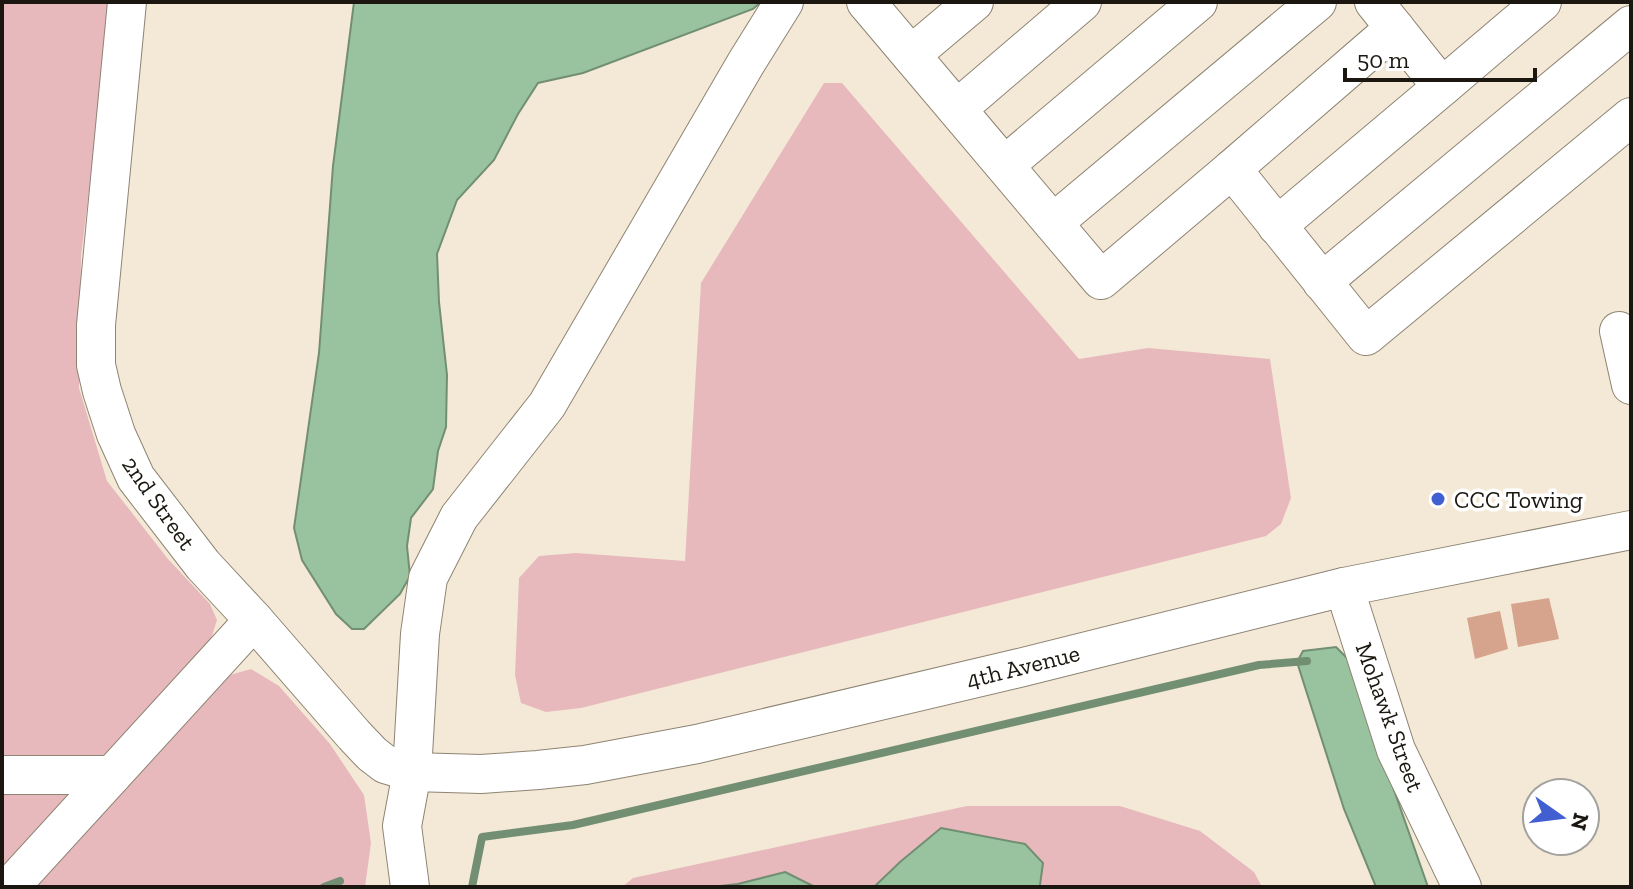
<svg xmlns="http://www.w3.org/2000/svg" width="1633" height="889" font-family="'Zilla Slab',serif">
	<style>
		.green { fill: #e7b9bd }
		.water { fill: #98c39e; stroke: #728f73; stroke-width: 2 }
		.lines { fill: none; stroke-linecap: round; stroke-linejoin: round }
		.stream { stroke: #728f73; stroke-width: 8 }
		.building { fill: #d6a38c }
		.minor-casing { stroke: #8e8473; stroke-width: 40 }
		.minor { stroke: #fff; stroke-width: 38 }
		.poi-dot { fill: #425fd2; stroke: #fff; stroke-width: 3 }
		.labels { text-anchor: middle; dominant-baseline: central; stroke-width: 7; stroke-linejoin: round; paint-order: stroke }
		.poi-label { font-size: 24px; fill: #1b1710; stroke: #fff; text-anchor: start }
		.street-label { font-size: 24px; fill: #1b1710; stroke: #fff }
	</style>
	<rect width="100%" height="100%" fill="#f4e9d6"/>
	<g class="green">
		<path d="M2 2H111L100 102 81 256 79 388 107 481 168 559 210 604 217 620 210 642 99 764 2 765Z"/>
		<path d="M824 83H842L1079 359 1148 348 1270 359 1291 498 1281 524 1266 536 581 708 546 712 521 703 515 675 519 578 539 556 576 553 685 561 701 283Z"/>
		<path d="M251 669 279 686 330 744 364 795 371 843 365 887H25L219 678Z"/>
		<path d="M83 783 2 876V784Z"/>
		<path d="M967 806H1120L1200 831 1254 872 1262 887H1037L1040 885 941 828 900 862 874 887H815L785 872 738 884 711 887H622L633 878Z"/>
	</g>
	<g class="water">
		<path d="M354 2H761L753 9 583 73 538 83 518 114 494 160 457 200 437 254 439 302 447 375 446 427 438 451 433 489 411 518 407 546 410 576 400 594 364 629H352L336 614 302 560 294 528 319 353 333 166Z"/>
		<path d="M1336 647 1348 659 1428 887H1376L1344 809 1297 662 1303 651Z"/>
		<path d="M941 828 1025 844 1043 863 1040 885 1037 887H874L900 862Z"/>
		<path d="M785 872 815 887H711L738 884Z"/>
	</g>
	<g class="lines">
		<g class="stream">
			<path d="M324 887 340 881"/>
			<path d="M472 887 482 837 573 825 1259 665 1307 661"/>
		</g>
	</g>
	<g class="building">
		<path d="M1549 598 1559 639 1518 647 1511 604Z"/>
		<path d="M1500 611 1508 649 1475 659 1467 618Z"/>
	</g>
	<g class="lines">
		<defs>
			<g id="minor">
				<path d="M127 2 96 325V365L102 391 116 434 136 478 203 565 254 620 354 735 372 754 385 764 412 772 481 774 538 770 585 765 697 744 1019 668 1344 587 1631 530"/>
				<path d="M866 2 1101 280 1232 169 1366 336 1631 117"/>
				<path d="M1374 2 1442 87 1542 2"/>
				<path d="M911 55 974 2"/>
				<path d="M957 109 1082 2"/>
				<path d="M1005 165 1198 2"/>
				<path d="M1232 169 1395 28"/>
				<path d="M1053 223 1317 2"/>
				<path d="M1277 226 1442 87"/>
				<path d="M1322 282 1631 25"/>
				<path d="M1619 331 1631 385"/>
				<path d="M1344 587 1396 750 1462 887"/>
				<path d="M2 775H112"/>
				<path d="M10 887 254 620"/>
				<path d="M410 887 402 826 412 772 420 634 428 578 459 517 547 405 746 63 784 2"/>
			</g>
		</defs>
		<use href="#minor" class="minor-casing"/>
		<use href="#minor" class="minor"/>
	</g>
	<circle class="poi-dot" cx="1438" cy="499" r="8"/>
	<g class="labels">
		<g class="poi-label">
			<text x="1454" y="499">CCC Towing</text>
		</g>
		<g class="street-label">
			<text transform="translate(159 503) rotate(55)">2nd Street</text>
			<text transform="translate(1023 666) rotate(-14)">4th Avenue</text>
			<text transform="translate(1390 717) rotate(70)">Mohawk Street</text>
		</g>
	</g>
	<rect width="1633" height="889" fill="none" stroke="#1b1710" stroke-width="8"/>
	<g transform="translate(1561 817) rotate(104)"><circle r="38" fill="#ffffff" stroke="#a4a29f" stroke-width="2"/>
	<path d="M0-6L14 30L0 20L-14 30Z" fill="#425fd2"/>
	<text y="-12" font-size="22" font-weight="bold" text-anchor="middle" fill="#1b1710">N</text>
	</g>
	<path d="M1345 68v12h190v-12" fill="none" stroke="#1b1710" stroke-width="4"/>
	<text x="1357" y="68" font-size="24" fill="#1b1710" stroke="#ffffff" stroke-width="6" paint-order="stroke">50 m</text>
</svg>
